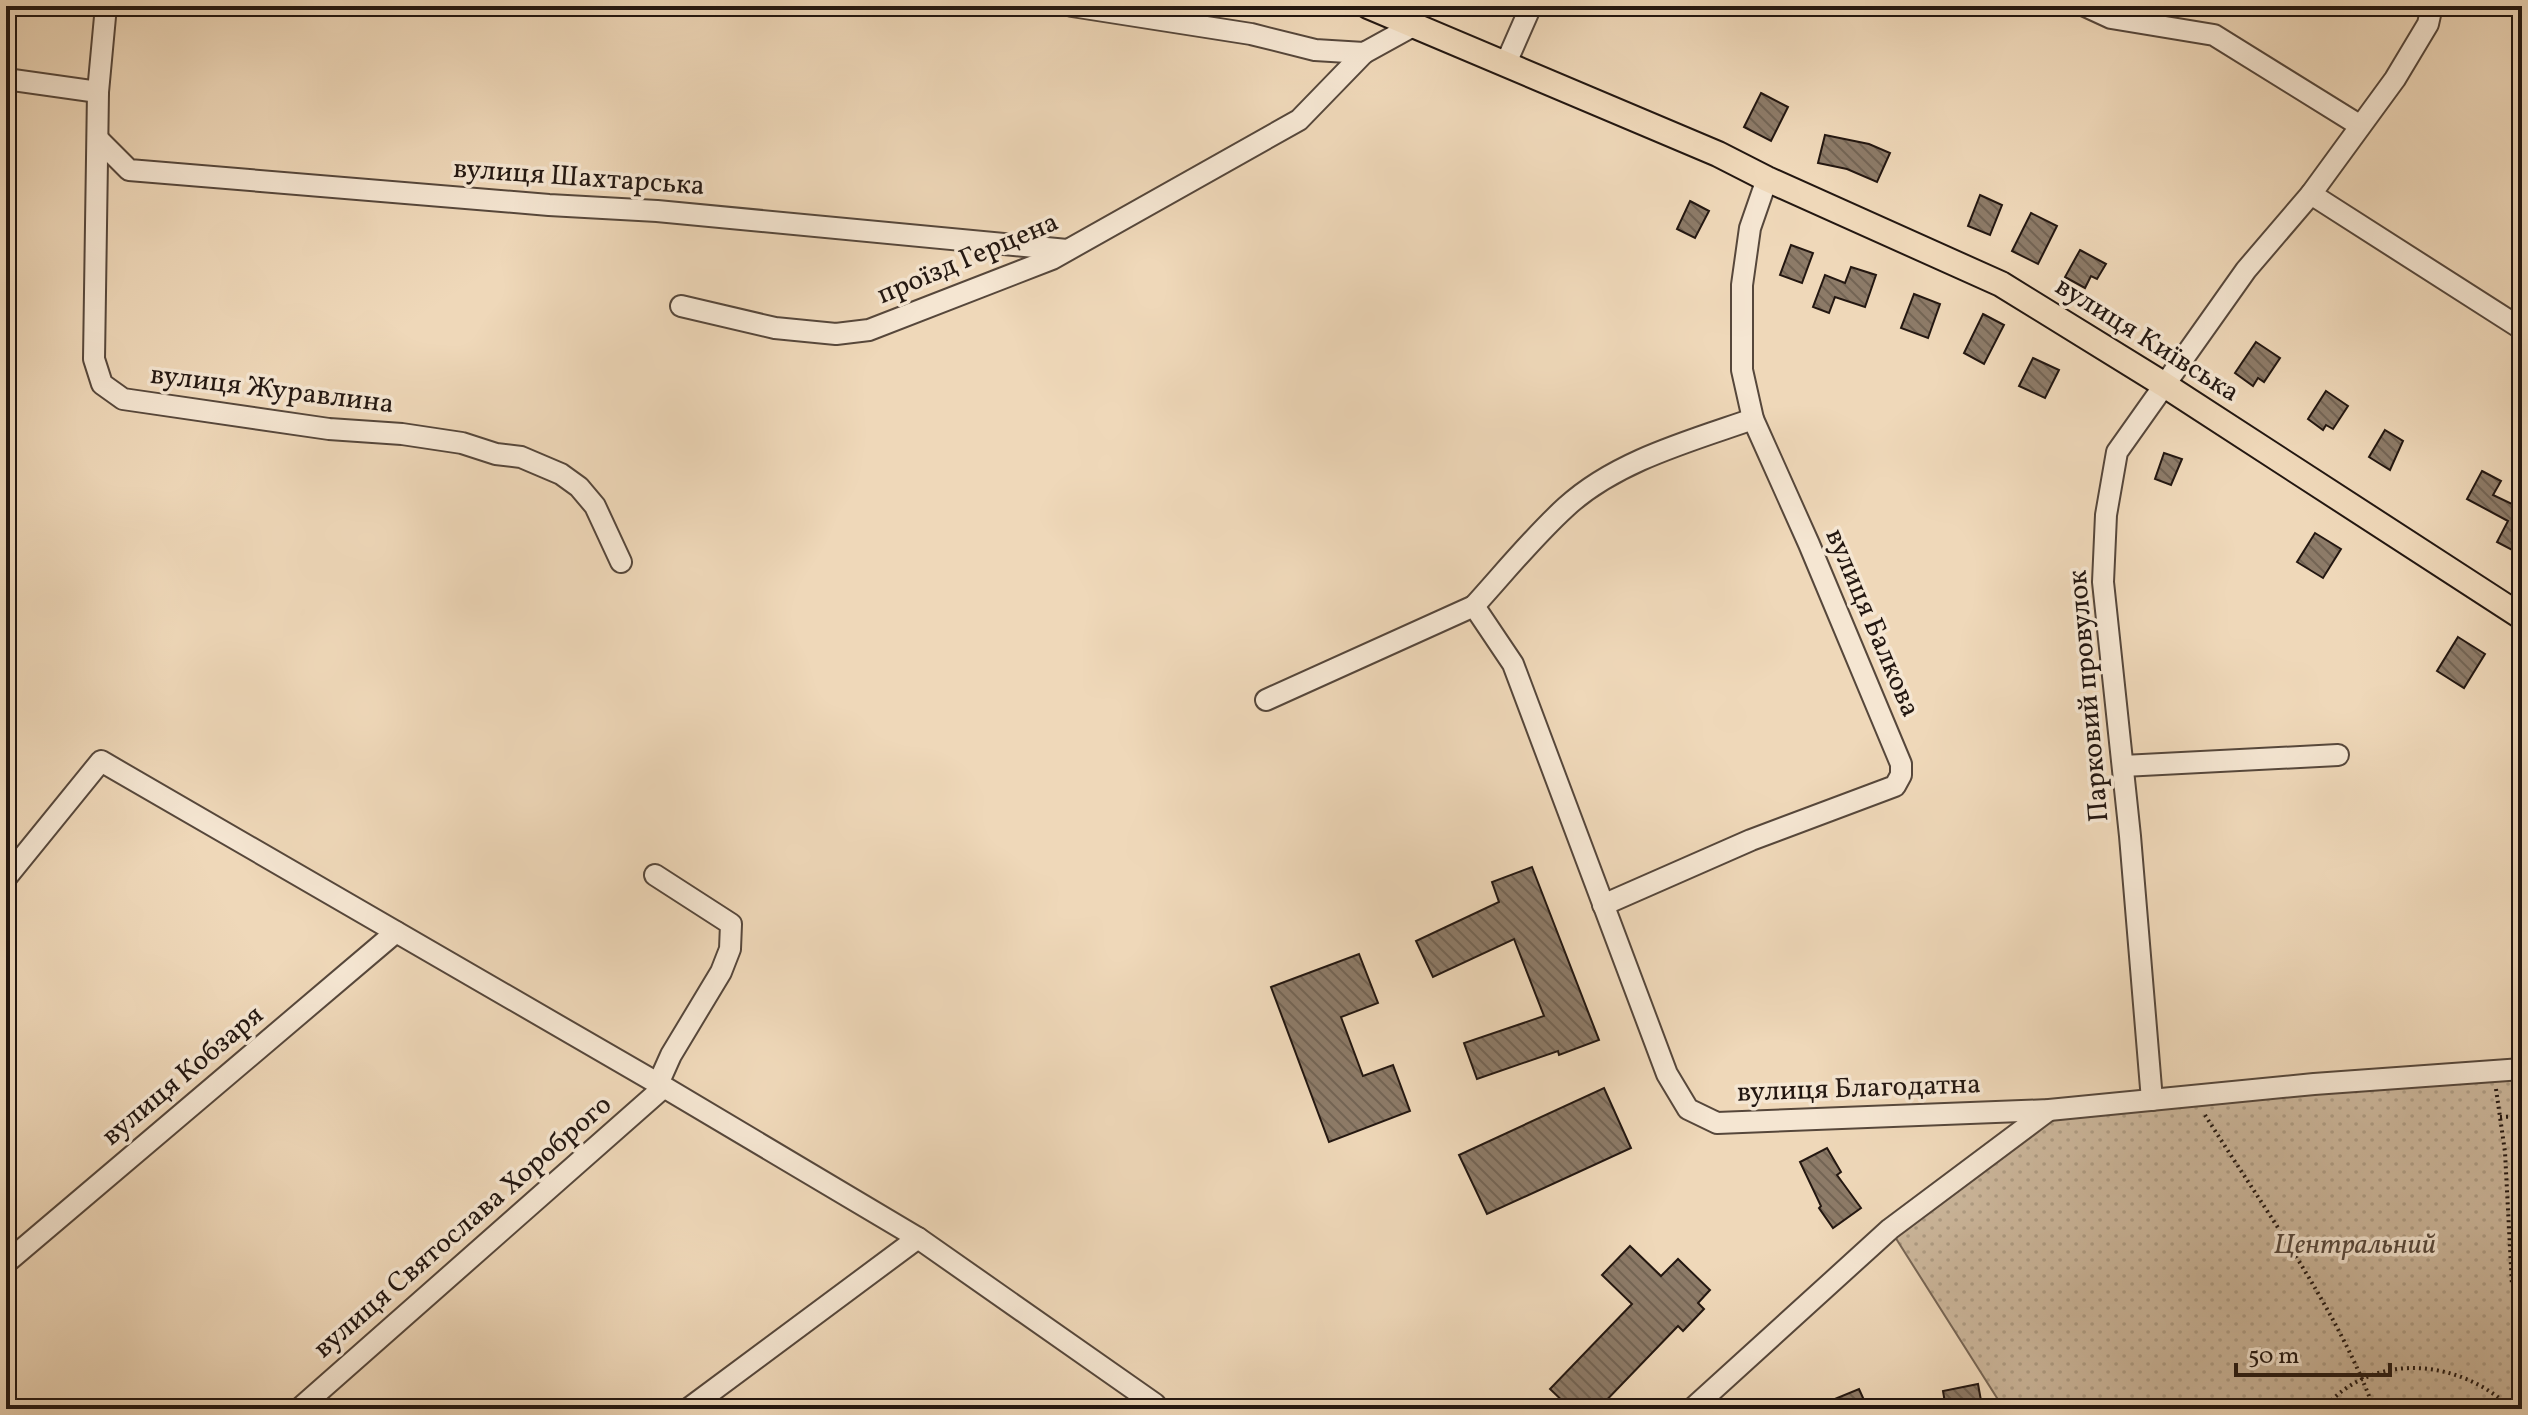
<svg xmlns="http://www.w3.org/2000/svg" width="2528" height="1415" font-family="Vollkorn,serif">
	<style>
		.grass { fill: url(#grass-dots); stroke: #786756; stroke-width: 2 }
		.building { fill: url(#building-back-hatch); stroke: #231711; stroke-width: 2 }
		.lines { fill: none; stroke-linecap: round; stroke-linejoin: round }
		.minor-casing { stroke: #56473b; stroke-width: 24 }
		.major-casing { stroke: #231711; stroke-width: 28 }
		.path { stroke: #231711; stroke-width: 4; stroke-dasharray: 2 4; stroke-linecap: butt }
		.minor { stroke: #f5e6d2; stroke-width: 20 }
		.major { stroke: #efd8b9; stroke-width: 24 }
		.labels { text-anchor: middle; dominant-baseline: central; stroke-width: 7; stroke-linejoin: round; paint-order: stroke }
		.street-label { font-size: 28px; fill: #231711; stroke: #f5e6d2 }
		.park-label { font-size: 28px; font-style: italic; fill: #56473b; stroke: #f5e6d2 }
	</style>
	<defs>
		<pattern id="grass-dots" width="8" height="8" patternUnits="userSpaceOnUse" patternTransform="scale(2)"><rect width="8" height="8" fill="#ccb79c"/><path d="M2 2h.1M6 6h.1" fill="none" stroke="#af9d85" stroke-width="1.8" stroke-linecap="round"/></pattern>
		<pattern id="building-back-hatch" width="6" height="6" patternUnits="userSpaceOnUse" patternTransform="scale(2)"><rect width="6" height="6" fill="#8d7b68"/><path d="M-1 5l2 2M0 0l6 6M5-1l2 2" fill="none" stroke="#736454"/></pattern>
	</defs>
	<rect width="100%" height="100%" fill="#efd8b9"/>
	<filter id="stains"><feTurbulence type="fractalNoise" baseFrequency=".0025" numOctaves="4"/><feColorMatrix values="0 0 0 0 .2 0 0 0 0 .09 0 0 0 0 .02 0 0 0 .5 -.17"/></filter>
	<radialGradient id="worn" r=".72"><stop offset=".6" stop-color="#630" stop-opacity="0"/><stop offset="1" stop-color="#630" stop-opacity=".3"/></radialGradient>
	<path class="grass" d="M2522 1069V1409H2004L1890 1229 2049 1110Z"/>
	<g class="building">
		<path d="M1761 93 1788 107 1771 141 1744 127Z"/>
		<path d="M1825 135 1869 144 1890 153 1877 182 1847 169 1818 163Z"/>
		<path d="M1980 195 2002 205 1990 235 1968 226Z"/>
		<path d="M1690 201 1709 211 1695 238 1677 229Z"/>
		<path d="M2031 213 2057 226 2038 264 2012 251Z"/>
		<path d="M1791 245 1813 253 1802 283 1780 275Z"/>
		<path d="M2080 250 2106 264 2097 279 2091 276 2085 288 2065 277Z"/>
		<path d="M1851 267 1876 275 1865 307 1835 297 1829 313 1813 307 1825 275 1845 283Z"/>
		<path d="M1914 294 1940 304 1928 338 1901 328Z"/>
		<path d="M1983 314 2004 325 1984 364 1964 353Z"/>
		<path d="M2256 342 2280 358 2264 382 2258 378 2253 386 2235 373Z"/>
		<path d="M2033 358 2059 370 2045 398 2019 386Z"/>
		<path d="M2326 391 2348 406 2333 429 2326 425 2323 430 2308 419Z"/>
		<path d="M2385 430 2403 441 2390 470 2369 457Z"/>
		<path d="M2164 453 2182 459 2171 485 2155 479Z"/>
		<path d="M2482 471 2501 481 2493 495 2516 506 2522 493V540L2516 552 2497 542 2508 521 2467 499Z"/>
		<path d="M2315 533 2341 549 2323 578 2297 562Z"/>
		<path d="M2458 637 2485 654 2464 688 2437 671Z"/>
		<path d="M1532 867 1599 1040 1559 1055 1558 1051 1477 1079 1464 1043 1544 1016 1514 939 1433 977 1416 941 1499 902 1492 882Z"/>
		<path d="M1359 954 1378 1003 1341 1017 1363 1076 1393 1065 1410 1111 1329 1142 1271 987Z"/>
		<path d="M1604 1088 1631 1148 1487 1214 1459 1155Z"/>
		<path d="M1827 1148 1841 1172 1837 1175 1861 1208 1833 1228 1819 1208 1821 1206 1800 1162Z"/>
		<path d="M1630 1246 1661 1276 1678 1259 1710 1290 1698 1303 1704 1309 1683 1331 1678 1326 1598 1409H1571L1550 1389 1632 1304 1602 1275Z"/>
		<path d="M1978 1384 1982 1406 1946 1409 1943 1391Z"/>
		<path d="M1859 1389 1868 1409H1813V1408Z"/>
	</g>
	<g class="lines">
		<defs>
			<g id="minor">
				<path d="M106 6 98 92 94 359 102 384 123 399 329 429 402 434 462 443 496 454 521 457 561 474 579 487 595 506 621 562"/>
				<path d="M1072 6 1251 34 1315 50 1364 53 1413 26"/>
				<path d="M2085 6 2111 18 2214 35 2359 125"/>
				<path d="M1506 63 1531 6"/>
				<path d="M6 79 98 92"/>
				<path d="M98 139 129 170 549 205 657 211 1067 250"/>
				<path d="M2311 194 2522 329"/>
				<path d="M681 306 775 328 836 334 869 330 1052 259 1299 120 1364 53"/>
				<path d="M1474 606C1504 573 1533 537 1566 507 1616 461 1690 441 1753 419"/>
				<path d="M1266 700 1474 606 1513 664 1667 1074 1688 1109 1717 1123 2049 1110 2314 1084 2522 1069"/>
				<path d="M2123 766 2338 755"/>
				<path d="M655 875 731 924 730 949 721 972 671 1055 658 1084"/>
				<path d="M6 878 101 761 664 1087 918 1238 1155 1404 1150 1409"/>
				<path d="M1603 905 1751 840 1895 786 1901 775V764L1809 544 1753 419 1742 370V285L1750 228 1767 179"/>
				<path d="M2152 1100 2130 836 2103 582 2106 515 2117 452 2246 270 2311 194 2395 79 2428 24 2432 6"/>
				<path d="M6 1263 396 932"/>
				<path d="M299 1409 664 1087"/>
				<path d="M688 1409 918 1238"/>
				<path d="M1692 1409 1890 1229 2049 1110"/>
			</g>
			<path id="major" d="M1368 6 1718 154 1767 179 2001 284 2163 384 2522 617"/>
		</defs>
		<use href="#minor" class="minor-casing"/>
		<use href="#major" class="major-casing"/>
		<g class="path">
			<path d="M2496 1089 2505 1152 2512 1286 2522 1293"/>
			<path d="M2205 1115C2263 1207 2337 1308 2374 1409"/>
			<path d="M2500 1117 2522 1116"/>
			<path d="M2323 1409C2374 1350 2460 1359 2512 1409"/>
		</g>
		<use href="#minor" class="minor"/>
		<use href="#major" class="major"/>
	</g>
	<g class="labels">
		<g class="street-label">
			<text transform="translate(579 178) rotate(4)">вулиця Шахтарська</text>
			<text transform="translate(968 259) rotate(-23)">проїзд Герцена</text>
			<text transform="translate(2147 340) rotate(32)">вулиця Київська</text>
			<text transform="translate(272 390) rotate(7)">вулиця Журавлина</text>
			<text transform="translate(1872 623) rotate(67)">вулиця Балкова</text>
			<text transform="translate(2089 696) rotate(-95)">Парковий провулок</text>
			<text transform="translate(183 1076) rotate(-40)">вулиця Кобзаря</text>
			<text transform="translate(1859 1089) rotate(-2)">вулиця Благодатна</text>
			<text transform="translate(463 1227) rotate(-41)">вулиця Святослава Хороброго</text>
		</g>
		<g class="park-label">
			<text x="2355" y="1245">Центральний</text>
		</g>
	</g>
	<rect width="2528" height="1415" fill="none" stroke="#efd8b9" stroke-width="32"/>
	<rect x="8" y="8" width="2512" height="1399" fill="none" stroke="#231711" stroke-width="4"/>
	<rect x="16" y="16" width="2496" height="1383" fill="none" stroke="#231711" stroke-width="2"/>
	<path d="M2236 1363v12h154v-12" fill="none" stroke="#231711" stroke-width="4"/>
	<text x="2248" y="1363" font-size="24" fill="#231711" stroke="#f5e6d2" stroke-width="6" paint-order="stroke">50 m</text>
	<rect width="100%" height="100%" filter="url(#stains)"/>
	<rect width="100%" height="100%" fill="url(#worn)"/>
</svg>
